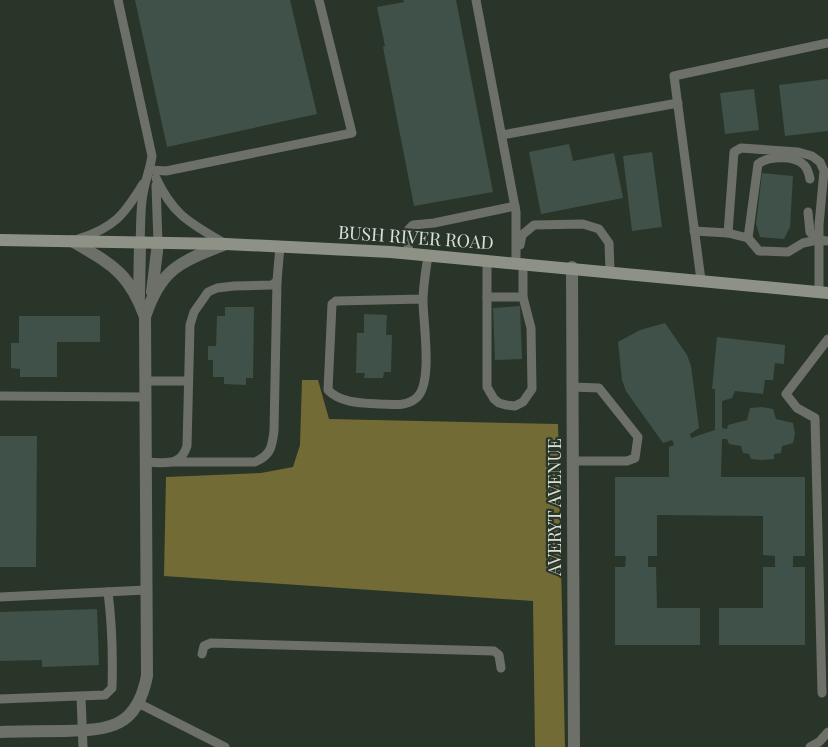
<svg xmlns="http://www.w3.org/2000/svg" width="828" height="747" font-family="'Playfair Display',serif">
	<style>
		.forest { fill: #726b36 }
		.building { fill: #3f5148 }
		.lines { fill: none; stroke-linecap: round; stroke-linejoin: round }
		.service { stroke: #6d7068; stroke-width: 9 }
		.minor { stroke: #6d7068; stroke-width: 12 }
		.secondary { stroke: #8e9286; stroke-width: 12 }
		.labels { text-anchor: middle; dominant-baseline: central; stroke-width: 4.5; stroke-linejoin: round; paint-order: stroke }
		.street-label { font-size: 18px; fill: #dae1d9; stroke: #2a3529 }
	</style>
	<rect width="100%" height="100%" fill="#2a3529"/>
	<path class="forest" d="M302 380H318L329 419 558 424 565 747H535L533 601 164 576 166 477 261 473 293 467 300 445Z"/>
	<g class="building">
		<path d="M135 0H290L317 114 167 147Z"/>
		<path d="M403 0H456L493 192 414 206 383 47 385 46 377 7 404 2Z"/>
		<path d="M828 79V131L785 136 779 85Z"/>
		<path d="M754 89 759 130 725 134 720 93Z"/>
		<path d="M569 144 573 161 614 153 623 198 541 214 529 152Z"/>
		<path d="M652 152 662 227 632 231 623 156Z"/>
		<path d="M762 173 793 176 790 227 784 239 760 237 756 224Z"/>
		<path d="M520 306 522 359 495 360 493 308Z"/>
		<path d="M225 307H254L253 378H246V385L224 384V377H213V360H208V346H216L217 316H225Z"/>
		<path d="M364 314 387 315 386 335H392L391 372H384L383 378H364L365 373H356L357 333H364Z"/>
		<path d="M19 316H100V342H57V377H20V369L11 368V343H19Z"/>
		<path d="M665 323 687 355 691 366 699 428 690 434 691 438 715 430V389H712L717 337 785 345 784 364 775 363 773 380H765L763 394 735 391 732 398 722 401V428L727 429 728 425 747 420 750 408 762 407 773 409 776 419 793 423 795 434 793 443 782 446 781 453 774 454V459L761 460 751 459 749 454 743 453 741 446 729 444 727 439H722L721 477H805V556H793V567H805V645H719V608H763V567H775V556L763 555V516L657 515V556H648V567H656L657 608H700V645H615V567H625L626 556H615V477H669V447L674 445 672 440 663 443 626 391 622 380 618 342 640 330Z"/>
		<path d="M0 436H37L36 567H0Z"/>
		<path d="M97 609 99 665 42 667V660L0 661V612Z"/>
	</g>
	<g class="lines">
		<g class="service">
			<path d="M118 0 152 156C150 170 145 181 143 194 140 210 141 226 140 243"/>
			<path d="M476 0 516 212V262"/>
			<path d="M502 135 678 103"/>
			<path d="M151 170 166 171 352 133 319 0"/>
			<path d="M156 178C173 215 190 223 224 243"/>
			<path d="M156 185 158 243"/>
			<path d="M808 212 810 232 818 240"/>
			<path d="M694 231 728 233 748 238 759 251 788 252 803 243 818 240 828 241"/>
			<path d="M728 233 734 152 741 148 798 152 812 156 820 162 824 171 819 225V292"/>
			<path d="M748 238 758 164C768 156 795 155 804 165 808 169 809 174 810 179"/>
			<path d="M78 239C114 228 124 215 143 184"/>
			<path d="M520 245 522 235 534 225 583 224 599 229 609 243 610 271"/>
			<path d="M408 253 409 229 413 225 434 223 515 206"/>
			<path d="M487 260V387L494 399 499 403 506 405 515 406 523 402 532 389 531 328 523 297V263"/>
			<path d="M701 280 674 76 828 43"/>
			<path d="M487 297H523"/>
			<path d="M423 299 336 301 332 304 328 390C340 403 362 403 380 404 391 404 405 407 415 399 434 387 423 322 423 301 423 286 426 270 428 255"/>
			<path d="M145 381H188"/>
			<path d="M0 396 145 397"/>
			<path d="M572 461H627L635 458 638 437 599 388 572 387"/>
			<path d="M145 462C164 462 180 468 187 446L190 325 194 312 208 292 217 288 234 286 272 285 277 281 280 246"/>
			<path d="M174 462H255C271 455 272 447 274 431L277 281"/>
			<path d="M0 597 146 590"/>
			<path d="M202 654 204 646 211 643 494 651 499 655 501 668"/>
			<path d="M822 693 815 418 797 408 786 394 828 339"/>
			<path d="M81 697 83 747"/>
			<path d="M0 699 105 695 112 688C113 656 112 624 108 592"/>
			<path d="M138 703 225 747"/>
			<path d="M810 747 819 742 828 732"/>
		</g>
		<g class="minor">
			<path d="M72 241C111 264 129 272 145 317"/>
			<path d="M572 267 574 747"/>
			<path d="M152 292 158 243"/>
			<path d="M139 298 140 243"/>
			<path d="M0 732C22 731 44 731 65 731 111 730 137 727 147 676L145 317C161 268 180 262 226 244"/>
		</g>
		<path class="secondary" d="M0 240 226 244 391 252 828 293"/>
	</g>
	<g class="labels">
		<g class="street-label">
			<text transform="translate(416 237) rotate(4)">BUSH RIVER ROAD</text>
			<text transform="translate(554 507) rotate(-90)">AVERYT AVENUE</text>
		</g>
	</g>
</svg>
